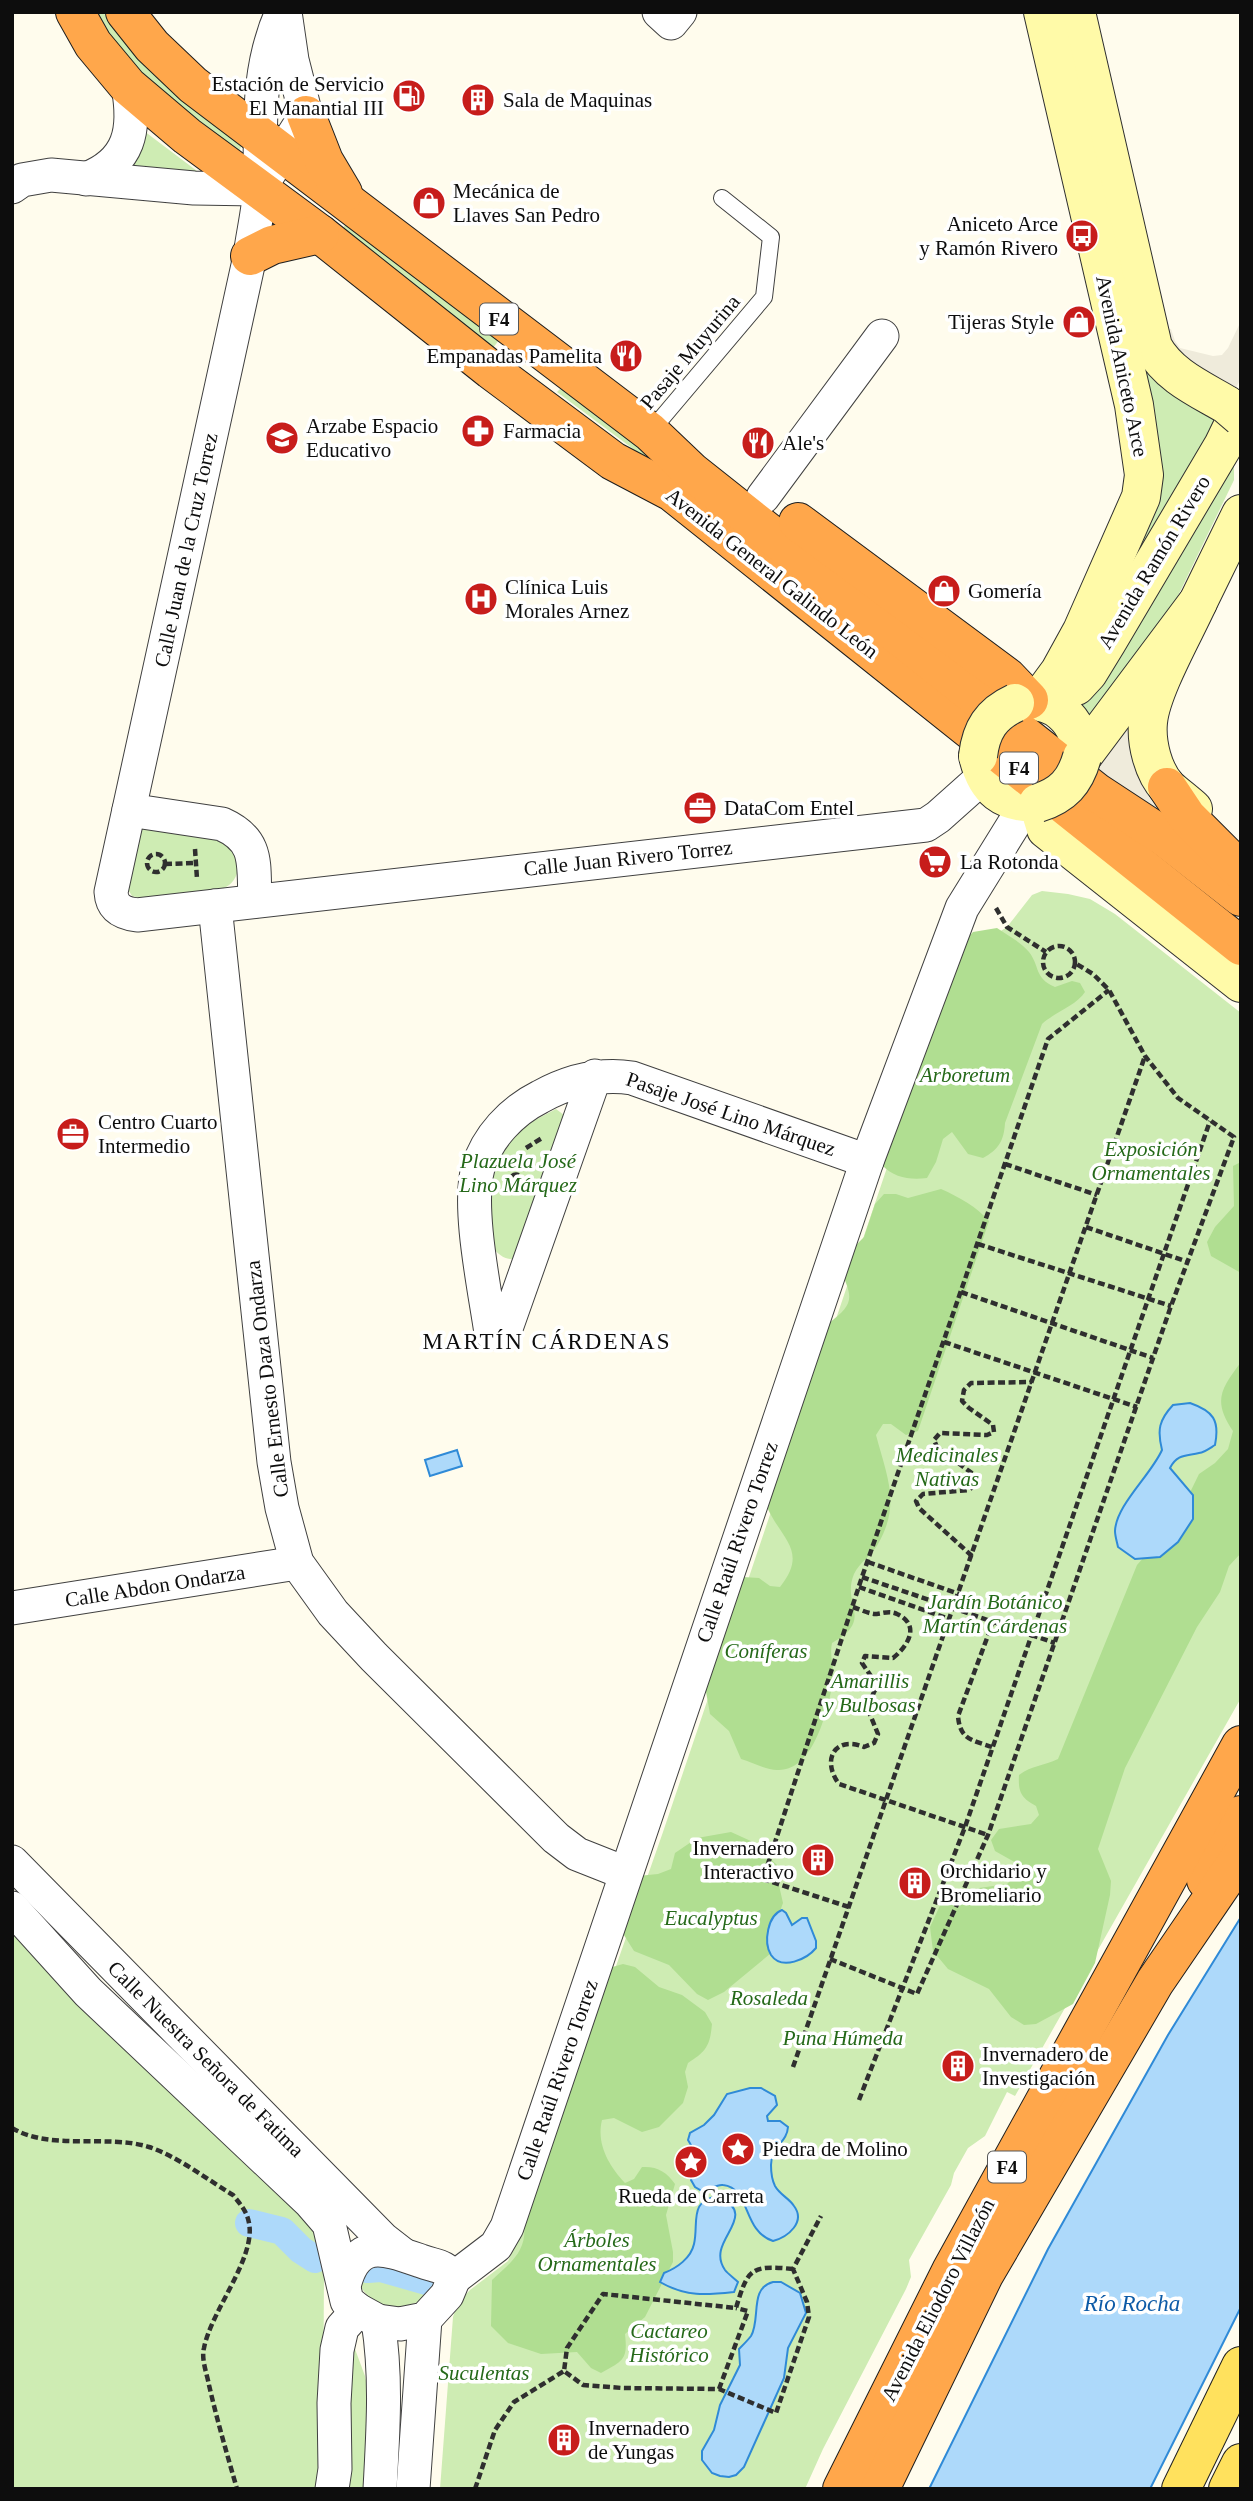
<svg xmlns="http://www.w3.org/2000/svg" width="1253" height="2501" font-family="Georgia,serif">
	<style>
		.green { fill: #ceecb3 }
		.forest { fill: #b0de91 }
		.plaza { fill: #efebdb }
		.water { fill: #add9fa; stroke: #2f8ad7; stroke-width: 2 }
		.lines { fill: none; stroke-linecap: round; stroke-linejoin: round }
		.canal { stroke: #add9fa; stroke-width: 28 }
		.lane-casing { stroke: #404040; stroke-width: 18 }
		.street-casing { stroke: #404040; stroke-width: 35 }
		.secondary-casing { stroke: #2f2f2f; stroke-width: 40 }
		.primary-casing { stroke: #1e1e1e; stroke-width: 40 }
		.highway-casing { stroke: #1e1e1e; stroke-width: 40 }
		.path { stroke: #2f2f2f; stroke-width: 4.5; stroke-dasharray: 7 3.5; stroke-linecap: butt }
		.lane { stroke: #fff; stroke-width: 16 }
		.street { stroke: #fff; stroke-width: 33 }
		.secondary { stroke: #fffaa8; stroke-width: 38 }
		.primary { stroke: #ffe15d; stroke-width: 38 }
		.highway { stroke: #ffa74b; stroke-width: 38 }
		.secondary-bridge-casing { stroke: #2f2f2f; stroke-width: 40; stroke-linecap: butt }
		.secondary-bridge { stroke: #fffaa8; stroke-width: 38 }
		.labels { text-anchor: middle; dominant-baseline: central; stroke-width: 7; stroke-linejoin: round; paint-order: stroke }
		.shield { fill: #fff; stroke: #565656; stroke-width: 2 }
		.shield-label { font-size: 19px; font-weight: bold; fill: #0d0d0d }
		.poi-label { font-size: 21px; fill: #0d0d0d; stroke: #fff; text-anchor: start }
		.street-label { font-size: 21px; fill: #0d0d0d; stroke: #fff }
		.park-label { font-size: 21px; font-style: italic; fill: #256919; stroke: #fff }
		.neighbourhood-label { font-size: 23px; letter-spacing: 2px; fill: #0d0d0d; stroke: #fff }
		.water-label { font-size: 23px; font-style: italic; fill: #0d5ba7; stroke: #fff }
	</style>
	<rect width="100%" height="100%" fill="#fffced"/>
	<g class="green">
		<path d="M91 12H103L113 26 243 141 238 155 159 93Z"/>
		<path d="M144 131 197 171 193 176 125 171Z"/>
		<path d="M345 225 499 340 493 348 340 233Z"/>
		<path d="M1137 340 1220 420 1098 634 1136 549Z"/>
		<path d="M562 387 660 460 656 466 557 392Z"/>
		<path d="M1234 459V480L1175 602 1088 724 1073 704Z"/>
		<path d="M144 827 226 839 240 865C237 874 235 882 226 887 212 895 162 897 144 899L132 896 127 888 139 830Z"/>
		<path d="M1042 891 1068 894 1090 899 1115 914 1241 1013V1698L1015 2096 1007 2092 985 2136 968 2148 954 2173 951 2185 909 2260 911 2277 906 2289 823 2449 805 2489H440L453 2317 458 2302 470 2290 508 2261 527 2220 663 1832 926 1052 985 941 1007 927 1032 895Z"/>
		<path d="M556 1109 564 1115 515 1259C505 1260 499 1255 493 1248L489 1179 514 1131Z"/>
		<path d="M12 1925 312 2221 324 2274 323 2441 319 2489H12Z"/>
		<path d="M366 2262 434 2272 435 2295C407 2308 378 2317 359 2284Z"/>
		<path d="M352 2341 365 2376 376 2424 375 2489H346Z"/>
	</g>
	<g class="forest">
		<path d="M997 928C1007 935 1021 942 1029 952 1040 966 1034 978 1055 987L1072 981 1080 983 1085 992C1077 1005 1055 1012 1042 1024L1005 1123C1004 1141 998 1150 983 1158L968 1154 952 1132 943 1139 936 1162 927 1178C910 1180 894 1178 882 1165L952 954 973 932Z"/>
		<path d="M1241 1162V1273L1211 1256 1207 1242 1215 1227 1234 1206 1233 1166Z"/>
		<path d="M941 1189C959 1197 977 1207 989 1221L918 1431 906 1435 891 1424H883L876 1435C887 1477 901 1504 878 1544 872 1555 859 1563 854 1574 841 1605 875 1619 832 1643 829 1657 835 1668 833 1681 828 1709 814 1772 777 1770 766 1770 752 1762 741 1759L729 1731 710 1714 703 1675 743 1577 759 1578 770 1586 780 1587C809 1551 781 1539 767 1507L828 1324C853 1304 854 1300 841 1271L852 1249 864 1237 875 1204 884 1194H896L908 1198Z"/>
		<path d="M1241 1362V1553L1229 1566 1220 1592 1197 1627 1125 1768 1098 1849 1111 1881 1110 1895 1095 1963 1073 2004 1036 2024 1024 2025 1011 2017 989 1989 948 1969 933 1951 930 1927 943 1899 958 1891 1007 1884 1017 1874 1018 1864 995 1851 991 1840 999 1829 1031 1824 1039 1815 1036 1806C1021 1798 1018 1792 1019 1775 1032 1765 1044 1766 1058 1759L1137 1565 1176 1521 1199 1474 1215 1463 1228 1449 1233 1431C1213 1401 1220 1390 1241 1362Z"/>
		<path d="M731 1832 753 1842 777 1865 778 1881 783 1903 776 1922V1949L724 1992 708 2000 697 1994 669 1965 634 1951 622 1932 638 1876 658 1874 671 1869 675 1853 697 1838Z"/>
		<path d="M623 1964 635 1967 659 1987 682 1995 705 2012 712 2024C710 2045 707 2051 688 2063L685 2072 688 2087 683 2103 659 2127 642 2132 614 2118 602 2120C596 2144 609 2166 625 2183L634 2179 642 2167C657 2166 667 2172 675 2184L666 2215 673 2252V2262L645 2317 625 2334C628 2360 623 2361 601 2373L591 2368 577 2352 541 2354 508 2343 491 2326 492 2280C516 2258 529 2249 523 2215L609 1968Z"/>
	</g>
	<g class="plaza">
		<path d="M1241 321V378L1233 394 1183 363 1162 331 1171 329 1175 341 1180 348 1213 356 1222 355 1228 348Z"/>
		<path d="M1125 716 1196 846 1097 768Z"/>
	</g>
	<g class="water">
		<path d="M1190 1403C1213 1411 1220 1420 1215 1445 1210 1448 1205 1452 1199 1453 1186 1456 1177 1454 1170 1468L1193 1495V1519L1178 1542 1160 1557 1135 1559 1118 1547C1117 1542 1115 1536 1115 1531 1116 1505 1151 1475 1162 1450 1157 1430 1159 1420 1173 1405Z"/>
		<path d="M457 1450 462 1466 430 1476 425 1460Z"/>
		<path d="M782 1910 786 1913 792 1925 802 1918H807L816 1941V1948C807 1959 782 1971 771 1955 763 1942 768 1915 782 1910Z"/>
		<path d="M1241 1917V2307L1150 2489H929L1048 2249 1168 2035Z"/>
		<path d="M750 2088H761L775 2096 777 2105 767 2116 768 2121H780L788 2127C787 2143 771 2146 771 2165 771 2173 772 2180 775 2186 780 2195 789 2198 794 2206 806 2222 788 2237 773 2241 742 2231 751 2188 723 2185 716 2184 709 2191 702 2191L695 2187 691 2180C695 2154 703 2165 688 2140L690 2133 704 2125 714 2115 727 2094Z"/>
		<path d="M719 2196C762 2218 704 2240 725 2270 728 2274 734 2278 738 2282L734 2292C706 2295 686 2297 660 2282L664 2273C677 2268 691 2258 694 2244 699 2223 688 2200 719 2196Z"/>
		<path d="M773 2282H781L800 2293 806 2313 788 2348 784 2378 744 2467 736 2475 729 2477 720 2476 712 2473 702 2460V2451L714 2430 720 2405 740 2365 739 2349C743 2345 748 2340 751 2336 761 2319 749 2288 773 2282Z"/>
	</g>
	<g class="lines">
		<g class="canal">
			<path d="M249 2223 282 2231 301 2250 315 2259"/>
			<path d="M368 2269 381 2268 430 2282"/>
		</g>
		<defs>
			<path id="lane" d="M650 432 764 297 771 237 722 198"/>
			<g id="street">
				<path d="M282 12C256 70 261 125 260 186 259 209 253 233 250 256L111 892C112 908 122 913 137 915L926 825 938 817 984 776"/>
				<path d="M659 12 671 23 680 12"/>
				<path d="M268 175 306 115 292 60 285 12"/>
				<path d="M86 179C130 162 136 130 128 86"/>
				<path d="M12 187 22 180 51 175 194 188 260 189"/>
				<path d="M763 497 882 336"/>
				<path d="M129 810 222 824C260 841 253 865 255 901"/>
				<path d="M215 906 274 1462 282 1508 297 1563 333 1613 374 1657 556 1838 577 1854 625 1873"/>
				<path d="M595 1076 504 1334 491 1333C485 1291 467 1207 478 1168 487 1137 512 1111 540 1097 569 1081 599 1073 632 1078L867 1161"/>
				<path d="M12 1608 297 1563"/>
				<path d="M12 1862 383 2239 401 2253"/>
				<path d="M12 1908 88 1992 310 2202 329 2224 347 2301 358 2310 378 2321 400 2324 425 2319 447 2295 454 2278"/>
				<path d="M454 2278 496 2246 507 2227 867 1161 962 908 1027 803"/>
				<path d="M344 2286C356 2237 384 2248 421 2261 437 2267 442 2264 454 2278"/>
				<path d="M378 2321C387 2377 383 2432 380 2489"/>
				<path d="M332 2489 335 2469 334 2403 337 2350 342 2328 358 2310"/>
				<path d="M413 2489 425 2319"/>
			</g>
			<g id="secondary">
				<path d="M1076 12 1153 347C1169 376 1200 389 1227 405"/>
				<path d="M1076 686 1088 673 1107 642 1223 446 1241 409"/>
				<path d="M1038 701 1060 671 1082 631 1141 497 1144 475 1134 405 1043 12"/>
				<path d="M1015 703C1053 694 1080 719 1082 757"/>
				<path d="M978 756C986 790 1003 803 1038 803L1046 829 1241 983"/>
				<path d="M1082 757 1198 602 1241 514"/>
				<path d="M1193 809C1185 802 1176 795 1168 788 1153 772 1146 743 1148 722 1151 690 1184 633 1198 602"/>
			</g>
			<g id="primary">
				<path d="M1181 2489 1241 2366"/>
				<path d="M1228 2489 1241 2463"/>
			</g>
			<g id="highway">
				<path d="M75 12 93 44 128 86 187 136 320 234 491 370 613 461 672 492 1241 946"/>
				<path d="M125 12 152 46 193 85 650 432 692 472 1096 792 1163 836 1241 897"/>
				<path d="M306 115 324 161 343 193"/>
				<path d="M250 256 272 245 320 234"/>
				<path d="M798 522 1007 677 1029 700"/>
				<path d="M1167 787 1187 817 1239 869"/>
				<path d="M1206 1880 1241 1815"/>
				<path d="M842 2489 951 2271 1241 1745"/>
				<path d="M880 2489 984 2275 1155 1982 1241 1856"/>
			</g>
		</defs>
		<use href="#lane" class="lane-casing"/>
		<use href="#street" class="street-casing"/>
		<use href="#secondary" class="secondary-casing"/>
		<use href="#primary" class="primary-casing"/>
		<use href="#highway" class="highway-casing"/>
		<g class="path">
			<path d="M195 849 197 879"/>
			<circle cx="156" cy="863" r="9"/>
			<path d="M165 864 196 863"/>
			<path d="M996 908 1007 927 1046 952"/>
			<circle cx="1059" cy="962" r="16"/>
			<path d="M526 1148 542 1138"/>
			<path d="M1005 1164 1097 1195"/>
			<circle cx="516" cy="1180" r="5.5"/>
			<path d="M1086 1227 1188 1262"/>
			<path d="M978 1244 1171 1306"/>
			<path d="M961 1292 1153 1358"/>
			<path d="M944 1342 1137 1407"/>
			<path d="M972 1556 919 1508 916 1501 923 1494 969 1490 976 1484 977 1477 937 1447 934 1440 940 1433 987 1435 994 1432 993 1425 969 1408 962 1401 964 1390 971 1383 1032 1382"/>
			<path d="M868 1562 959 1594"/>
			<path d="M862 1577 1055 1643"/>
			<path d="M859 1587 949 1619"/>
			<path d="M853 1607C859 1609 867 1613 874 1614 882 1614 889 1610 897 1614 921 1625 908 1646 893 1658L865 1656 862 1663 875 1682V1690L867 1707 878 1734 874 1743 864 1747C835 1735 821 1760 839 1784L988 1835"/>
			<path d="M992 1747C972 1740 960 1740 958 1716L993 1622"/>
			<path d="M849 1907 763 1879 862 1577 1048 1039 1109 990"/>
			<path d="M830 1959 917 1994 988 1835 1171 1306 1234 1137 1178 1098 1145 1056 1109 990 1093 974 1075 963"/>
			<path d="M793 2067 1145 1056"/>
			<path d="M859 2100 965 1827 1210 1121"/>
			<path d="M12 2128C50 2151 108 2134 149 2147 177 2156 208 2180 233 2195 240 2204 247 2211 249 2223 256 2258 211 2311 204 2348 201 2359 207 2374 209 2385 217 2420 227 2454 237 2489"/>
			<path d="M793 2269C751 2265 748 2268 736 2308L603 2294 567 2348 564 2371 583 2385 622 2388 719 2389 776 2413 809 2317 807 2302 793 2269 821 2216"/>
			<path d="M719 2389 748 2311 736 2308"/>
			<path d="M475 2489 495 2430 514 2402 564 2371"/>
		</g>
		<use href="#lane" class="lane"/>
		<use href="#street" class="street"/>
		<use href="#secondary" class="secondary"/>
		<use href="#primary" class="primary"/>
		<use href="#highway" class="highway"/>
		<defs>
			<g id="secondary-bridge">
				<path d="M1227 405 1241 417"/>
				<path d="M978 756C981 730 991 714 1015 703"/>
				<path d="M1038 803C1063 795 1075 782 1082 757"/>
			</g>
		</defs>
		<use href="#secondary-bridge" class="secondary-bridge-casing"/>
		<use href="#secondary-bridge" class="secondary-bridge"/>
	</g>
	<defs>
		<symbol id="fuel-disc" viewBox="-11 -11 22 22"><circle r="9.5" fill="#c71d1b" stroke="#fff"/><path d="M-5.5-6h7V0h2V4h1.3V-2.5L3-4.5l.8-.8L6-3V5H2.5V1h-1V6h-7ZM-4.2-4.7v3.2H.2V-4.7Z" fill="#fff"/></symbol>
		<symbol id="building-disc" viewBox="-11 -11 22 22"><circle r="9.5" fill="#c71d1b" stroke="#fff"/><path d="M-4-6H4V6H1V3H-1V6H-4ZM-2.5-4.3h1.7v1.8h-1.7ZM.8-4.3h1.7v1.8H.8ZM-2.5-1h1.7V.8h-1.7ZM.8-1h1.7V.8H.8Z" fill="#fff"/></symbol>
		<symbol id="shop-disc" viewBox="-11 -11 22 22"><circle r="9.5" fill="#c71d1b" stroke="#fff"/><path d="M-5-2.5h2.3a2.7 3.5 0 0 1 5.4 0H5L5.5 6h-11ZM-1.5-2.5h3a1.5 2.3 0 0 0-3 0Z" fill="#fff"/></symbol>
		<symbol id="bus-disc" viewBox="-11 -11 22 22"><circle r="9.5" fill="#c71d1b" stroke="#fff"/><path d="M-5-6H5V4H4V6H2V4H-2V6H-4V4H-5ZM-3.5-4V0h7V-4ZM-3.5 1.2v1.5H-2V1.2ZM2 1.2v1.5H3.5V1.2Z" fill="#fff"/></symbol>
		<symbol id="restaurant-disc" viewBox="-11 -11 22 22"><circle r="9.5" fill="#c71d1b" stroke="#fff"/><path d="M-5-6h1v4h1v-4h1v4h1v-4h1v5L-1.5 .5V6h-2V.5L-5-1ZM5-6V6H3V1.5H1.5Q1.5-4 5-6Z" fill="#fff"/></symbol>
		<symbol id="pharmacy-disc" viewBox="-11 -11 22 22"><circle r="9.5" fill="#c71d1b" stroke="#fff"/><path d="M-2-6h4v4h4v4h-4v4h-4v-4h-4v-4h4Z" fill="#fff"/></symbol>
		<symbol id="school-disc" viewBox="-11 -11 22 22"><circle r="9.5" fill="#c71d1b" stroke="#fff"/><path d="M0-5L7-2L0 1L-7-2ZM-4 1L0 2.5L4 1V4Q0 6-4 4Z" fill="#fff"/></symbol>
		<symbol id="hospital-disc" viewBox="-11 -11 22 22"><circle r="9.5" fill="#c71d1b" stroke="#fff"/><path d="M-5-5h3v3.5h4V-5h3V5h-3V1.5h-4V5h-3Z" fill="#fff"/></symbol>
		<symbol id="office-disc" viewBox="-11 -11 22 22"><circle r="9.5" fill="#c71d1b" stroke="#fff"/><path d="M-6-3h4V-5.5h4V-3h4V5H-6ZM-1-4.5V-3h2v-1.5ZM-6 0V1H6V0Z" fill="#fff"/></symbol>
		<symbol id="supermarket-disc" viewBox="-11 -11 22 22"><circle r="9.5" fill="#c71d1b" stroke="#fff"/><path d="M-6-5.5h2.5l.6 2H6L4.5 2H-2.5L-4.4-4H-6ZM-1.5 3.2a1.3 1.3 0 1 0 .1 0ZM3 3.2a1.3 1.3 0 1 0 .1 0Z" fill="#fff"/></symbol>
		<symbol id="sight-disc" viewBox="-11 -11 22 22"><circle r="9.5" fill="#c71d1b" stroke="#fff"/><path d="M0-6L1.8-2.2L6-1.7L2.9 1.2L3.7 5.4L0 3.3L-3.7 5.4L-2.9 1.2L-6-1.7L-1.8-2.2Z" fill="#fff"/></symbol>
	</defs>
	<g fill-rule="evenodd">
		<use href="#fuel-disc" x="390" y="77" width="38" height="38"/>
		<use href="#building-disc" x="459" y="81" width="38" height="38"/>
		<use href="#shop-disc" x="410" y="184" width="38" height="38"/>
		<use href="#bus-disc" x="1063" y="217" width="38" height="38"/>
		<use href="#shop-disc" x="1060" y="303" width="38" height="38"/>
		<use href="#restaurant-disc" x="607" y="337" width="38" height="38"/>
		<use href="#pharmacy-disc" x="459" y="412" width="38" height="38"/>
		<use href="#school-disc" x="263" y="419" width="38" height="38"/>
		<use href="#restaurant-disc" x="739" y="424" width="38" height="38"/>
		<use href="#shop-disc" x="925" y="572" width="38" height="38"/>
		<use href="#hospital-disc" x="462" y="580" width="38" height="38"/>
		<use href="#office-disc" x="681" y="789" width="38" height="38"/>
		<use href="#supermarket-disc" x="916" y="843" width="38" height="38"/>
		<use href="#office-disc" x="54" y="1115" width="38" height="38"/>
		<use href="#building-disc" x="799" y="1841" width="38" height="38"/>
		<use href="#building-disc" x="896" y="1864" width="38" height="38"/>
		<use href="#building-disc" x="939" y="2047" width="38" height="38"/>
		<use href="#sight-disc" x="719" y="2130" width="38" height="38"/>
		<use href="#sight-disc" x="672" y="2143" width="38" height="38"/>
		<use href="#building-disc" x="545" y="2421" width="38" height="38"/>
	</g>
	<g class="labels">
		<g class="shield">
			<rect x="480" y="303.5" width="38" height="31" rx="5"/>
			<rect x="1000" y="752.5" width="38" height="31" rx="5"/>
			<rect x="988" y="2151.5" width="38" height="31" rx="5"/>
		</g>
		<g class="shield-label">
			<text x="499" y="319">F4</text>
			<text x="1019" y="768">F4</text>
			<text x="1007" y="2167">F4</text>
		</g>
		<g class="poi-label">
			<text x="384" y="84" text-anchor="end">Estación de Servicio<tspan x="384" dy="24">El Manantial III</tspan></text>
			<text x="503" y="100">Sala de Maquinas</text>
			<text x="453" y="191">Mecánica de<tspan x="453" dy="24">Llaves San Pedro</tspan></text>
			<text x="1058" y="224" text-anchor="end">Aniceto Arce<tspan x="1058" dy="24">y Ramón Rivero</tspan></text>
			<text x="1054" y="322" text-anchor="end">Tijeras Style</text>
			<text x="602" y="356" text-anchor="end">Empanadas Pamelita</text>
			<text x="306" y="426">Arzabe Espacio<tspan x="306" dy="24">Educativo</tspan></text>
			<text x="503" y="431">Farmacia</text>
			<text x="782" y="443">Ale's</text>
			<text x="505" y="587">Clínica Luis<tspan x="505" dy="24">Morales Arnez</tspan></text>
			<text x="968" y="591">Gomería</text>
			<text x="724" y="808">DataCom Entel</text>
			<text x="960" y="862">La Rotonda</text>
			<text x="98" y="1122">Centro Cuarto<tspan x="98" dy="24">Intermedio</tspan></text>
			<text x="794" y="1848" text-anchor="end">Invernadero<tspan x="794" dy="24">Interactivo</tspan></text>
			<text x="940" y="1871">Orchidario y<tspan x="940" dy="24">Bromeliario</tspan></text>
			<text x="982" y="2054">Invernadero de<tspan x="982" dy="24">Investigación</tspan></text>
			<text x="762" y="2149">Piedra de Molino</text>
			<text x="691" y="2196" text-anchor="middle">Rueda de Carreta</text>
			<text x="588" y="2428">Invernadero<tspan x="588" dy="24">de Yungas</tspan></text>
		</g>
		<g class="street-label">
			<text transform="translate(690 352) rotate(-50)">Pasaje Muyurina</text>
			<text transform="translate(1122 366) rotate(78)">Avenida Aniceto Arce</text>
			<text transform="translate(186 550) rotate(-78)">Calle Juan de la Cruz Torrez</text>
			<text transform="translate(1154 562) rotate(-59)">Avenida Ramón Rivero</text>
			<text transform="translate(772 573) rotate(38)">Avenida General Galindo León</text>
			<text transform="translate(628 858) rotate(-6)">Calle Juan Rivero Torrez</text>
			<text transform="translate(731 1114) rotate(19)">Pasaje José Lino Márquez</text>
			<text transform="translate(267 1379) rotate(-97)">Calle Ernesto Daza Ondarza</text>
			<text transform="translate(737 1542) rotate(-71)">Calle Raúl Rivero Torrez</text>
			<text transform="translate(155 1586) rotate(-9)">Calle Abdon Ondarza</text>
			<text transform="translate(206 2059) rotate(45)">Calle Nuestra Señora de Fatima</text>
			<text transform="translate(557 2080) rotate(-71)">Calle Raúl Rivero Torrez</text>
			<text transform="translate(938 2300) rotate(-63)">Avenida Eliodoro Villazón</text>
		</g>
		<g class="park-label">
			<text x="965" y="1075">Arboretum</text>
			<text x="1151" y="1149">Exposición<tspan x="1151" dy="24">Ornamentales</tspan></text>
			<text x="518" y="1161">Plazuela José<tspan x="518" dy="24">Lino Márquez</tspan></text>
			<text x="947" y="1455">Medicinales<tspan x="947" dy="24">Nativas</tspan></text>
			<text x="995" y="1602">Jardín Botánico<tspan x="995" dy="24">Martín Cárdenas</tspan></text>
			<text x="766" y="1651">Coníferas</text>
			<text x="870" y="1681">Amarillis<tspan x="870" dy="24">y Bulbosas</tspan></text>
			<text x="711" y="1918">Eucalyptus</text>
			<text x="769" y="1998">Rosaleda</text>
			<text x="843" y="2038">Puna Húmeda</text>
			<text x="597" y="2240">Árboles<tspan x="597" dy="24">Ornamentales</tspan></text>
			<text x="669" y="2331">Cactareo<tspan x="669" dy="24">Histórico</tspan></text>
			<text x="484" y="2373">Suculentas</text>
		</g>
		<g class="neighbourhood-label">
			<text x="547" y="1341">MARTÍN CÁRDENAS</text>
		</g>
		<g class="water-label">
			<text x="1132" y="2303">Río Rocha</text>
		</g>
	</g>
	<rect width="1253" height="2501" fill="none" stroke="#0d0d0d" stroke-width="28"/>
</svg>
